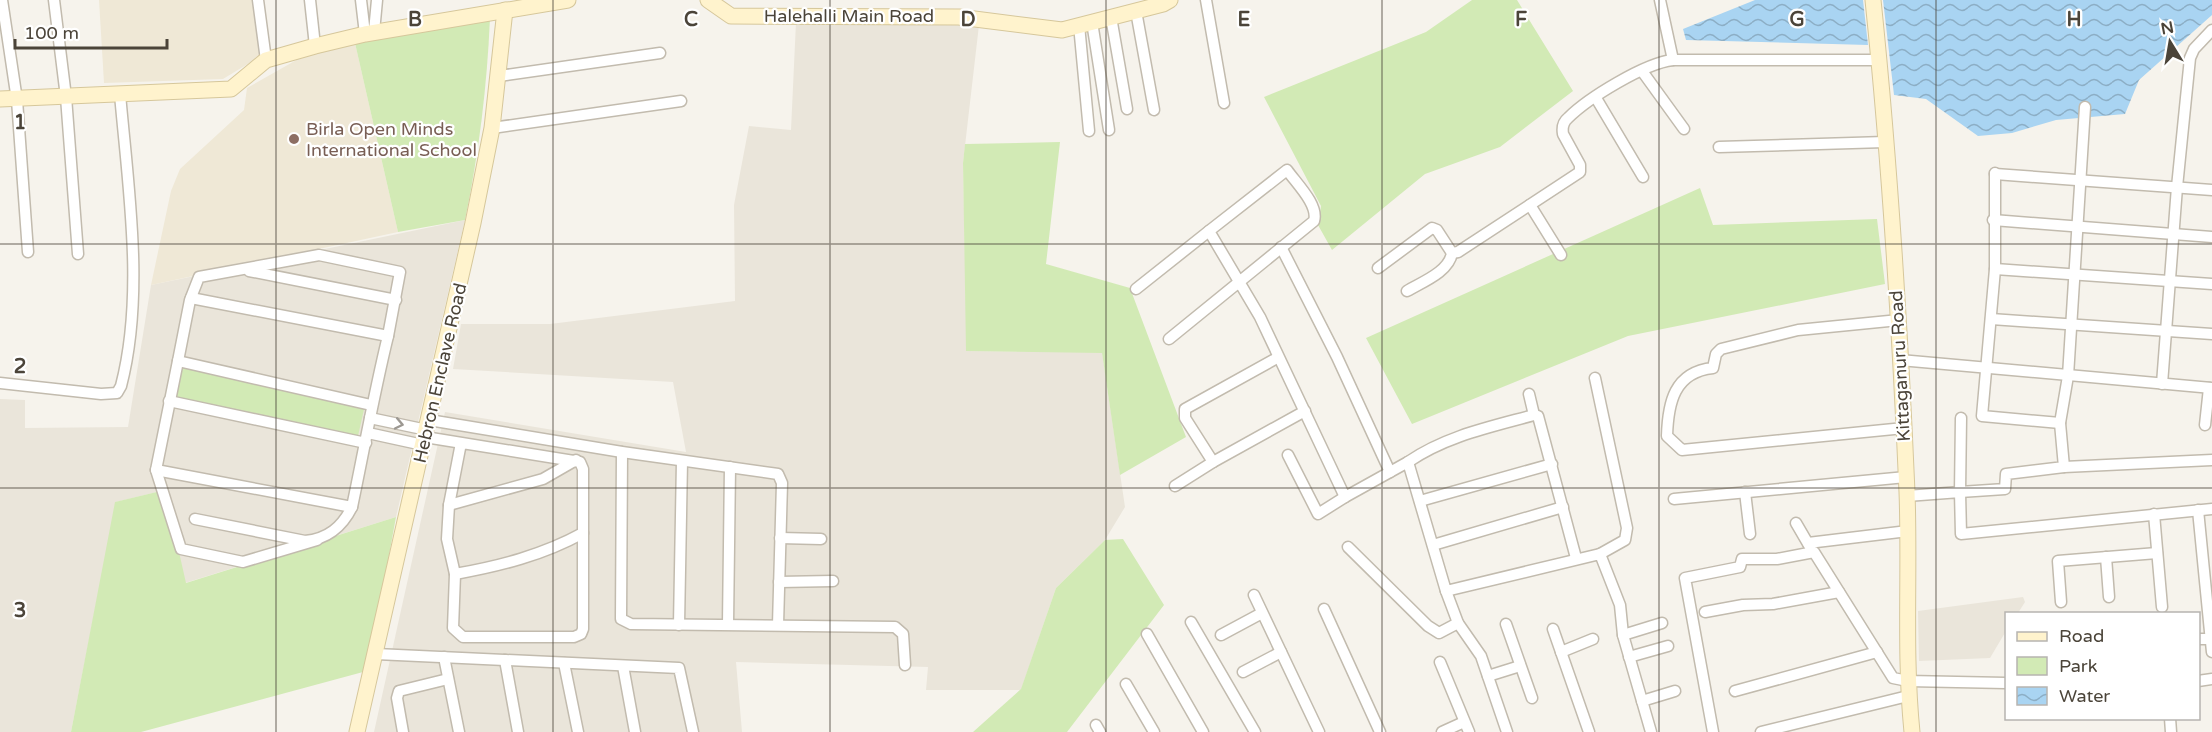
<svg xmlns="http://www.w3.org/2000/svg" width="2212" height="732" font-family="'Varela Round',sans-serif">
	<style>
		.residential { fill: #eae5da }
		.education { fill: #efe8d6 }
		.green { fill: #d2eab5 }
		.water { fill: url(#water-waves) }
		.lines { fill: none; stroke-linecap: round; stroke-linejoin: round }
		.street-casing { stroke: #c2bbae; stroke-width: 13 }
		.secondary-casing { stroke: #d6c79b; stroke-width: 17 }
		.street { stroke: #fff; stroke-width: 10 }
		.secondary { stroke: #fff3cd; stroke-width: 15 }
		.oneway { stroke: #9c9892 }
		.grid { fill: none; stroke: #4b4439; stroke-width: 1.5; stroke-opacity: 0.55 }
		.education-dot { fill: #8d6e63; stroke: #fff; stroke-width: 2 }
		.labels { text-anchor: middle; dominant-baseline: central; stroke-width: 4.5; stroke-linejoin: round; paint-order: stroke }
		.street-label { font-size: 18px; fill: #4b4439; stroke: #fff }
		.education-label { font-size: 18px; fill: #785e54; stroke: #fff; text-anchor: start }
		.grid-label { font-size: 20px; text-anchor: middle; font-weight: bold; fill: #4b4439; stroke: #fff; stroke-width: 4.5; stroke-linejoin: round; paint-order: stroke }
	</style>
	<defs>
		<pattern id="water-waves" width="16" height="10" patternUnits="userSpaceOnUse" patternTransform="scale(1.5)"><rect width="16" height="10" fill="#a9d4f2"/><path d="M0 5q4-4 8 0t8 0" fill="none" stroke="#8caec5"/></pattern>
	</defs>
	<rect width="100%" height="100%" fill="#f6f3ec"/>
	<g class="residential">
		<path d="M796 22 979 25 963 163 967 351 1102 352 1125 507 1105 540 1056 588 1021 690H926L928 667 736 662 742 732H374L445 412 686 452 673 382 453 369 461 324H550L735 301 734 205 749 126 791 130Z"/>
		<path d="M465 220 396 517 185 583 165 490 116 502 71 732H0V399L25 400V428L128 427 151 285Z"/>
		<path d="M2023 597 2025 602 2018 613 2006 614V631L1990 658 1919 661 1918 611Z"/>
	</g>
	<g class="education">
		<path d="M99 0H254L261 56 223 79 104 83Z"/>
		<path d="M355 43 398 232 151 285 171 191 180 169 244 110 247 88 300 58Z"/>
	</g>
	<g class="green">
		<path d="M1472 0H1517L1573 91 1500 147 1425 174 1332 250 1318 225 1321 206 1264 97 1426 32Z"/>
		<path d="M490 18C487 87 479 152 465 220L398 232 355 43Z"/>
		<path d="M1060 142 1046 264 1130 288 1186 437 1120 475 1102 353 966 351 963 163 965 144Z"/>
		<path d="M1700 188 1713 225 1877 219 1885 284 1628 336 1412 424 1366 338Z"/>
		<path d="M180 367 365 405 358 436 173 397Z"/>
		<path d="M165 490 186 583 396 517 383 588 363 672 141 732H71L115 502Z"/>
		<path d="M1123 539 1164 605 1067 732H973L1021 689 1056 588 1105 540Z"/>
	</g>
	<g class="water">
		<path d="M1755 0H1863L1868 45 1686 40 1683 29Z"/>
		<path d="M1883 0H2212V15L2139 80 2125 114 2056 120 2012 133 1978 136 1926 99 1894 95Z"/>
	</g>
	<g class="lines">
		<defs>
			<g id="street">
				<path d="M2 0 17 100 28 252"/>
				<path d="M54 0 66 97 78 254"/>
				<path d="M258 0 266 60"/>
				<path d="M310 0 315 46"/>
				<path d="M361 0 365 34"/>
				<path d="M1206 0 1224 103"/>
				<path d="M1660 0 1673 60H1879"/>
				<path d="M1136 11 1154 110"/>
				<path d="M1111 17 1127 109"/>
				<path d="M1092 22 1109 130"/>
				<path d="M1079 25 1089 131"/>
				<path d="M374 32 377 0"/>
				<path d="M1642 71 1684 129"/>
				<path d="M499 76 660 53"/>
				<path d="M1596 98 1643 177"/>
				<path d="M492 128 681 101"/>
				<path d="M1719 147 1885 142"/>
				<path d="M1995 173V269L1982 416 2060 423"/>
				<path d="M1995 174 2212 190"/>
				<path d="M1530 205 1561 255"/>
				<path d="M1993 220 2212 237"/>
				<path d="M1281 247 1337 357 1390 472"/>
				<path d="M1378 268 1432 228 1437 230 1452 253 1458 252 1580 172V165L1563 134C1562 128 1563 122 1568 118 1588 98 1645 63 1673 60"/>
				<path d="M1995 269 2212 284"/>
				<path d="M249 271 396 300"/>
				<path d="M1136 289 1209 231"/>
				<path d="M1407 291C1422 282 1449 272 1452 253"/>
				<path d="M1991 319 2212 334"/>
				<path d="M1899 320 1798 330 1721 349 1716 354 1713 368C1674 372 1668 403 1667 436L1682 450 1904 428"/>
				<path d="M1169 339 1314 221C1319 205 1296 183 1287 170L1209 231 1260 317 1345 497 1408 462 1446 591 1600 554 1620 605 1623 635 1651 732"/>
				<path d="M1277 358 1185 409V418L1213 462 1305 411"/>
				<path d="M1900 360 2212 388"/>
				<path d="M178 361 190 300 199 277 319 255 400 272 388 336"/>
				<path d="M1595 378 1627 528 1625 540 1600 554"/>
				<path d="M0 383 101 394 117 393 121 386C145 294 128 187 120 94"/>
				<path d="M2162 384 2177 187 2190 58 2194 49 2212 30"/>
				<path d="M1529 394 1534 415"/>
				<path d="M169 401 366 443"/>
				<path d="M370 418 427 430"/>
				<path d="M1961 418 1960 492 2005 489 2006 474 2064 467 2060 423 2068 376 2085 107"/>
				<path d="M429 420 622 452 778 474 782 483 778 625"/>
				<path d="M2205 425 2209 388"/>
				<path d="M368 433 423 445"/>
				<path d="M425 437 580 462 583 469V629L581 634 574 637H463L453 628 455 574 447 539 449 505 461 443"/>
				<path d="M622 452 621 619 631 624 895 627 903 634 905 665"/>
				<path d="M1288 455 1318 514 1345 497"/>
				<path d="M1408 462C1446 436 1490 427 1534 415L1538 416 1576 558"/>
				<path d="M2064 467 2212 460"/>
				<path d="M156 470 352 507C364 450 374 393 388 336L191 298"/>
				<path d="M1175 486 1213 462"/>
				<path d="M1745 492 1750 534"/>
				<path d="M1907 496 1960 492 1961 534 2212 509"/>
				<path d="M1674 499 1906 477"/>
				<path d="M1420 501 1552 464"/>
				<path d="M449 505 543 479 576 460"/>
				<path d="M2198 510 2212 652"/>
				<path d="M2154 514 2162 607"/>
				<path d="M195 519 305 541C328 539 342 527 352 507"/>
				<path d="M1796 523 1810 547"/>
				<path d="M780 538 821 539"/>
				<path d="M317 540 243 562 181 549 156 470 178 361 371 405"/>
				<path d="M1808 543 1908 531"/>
				<path d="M1433 545 1563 507"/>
				<path d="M1348 547 1428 626 1439 633 1458 623"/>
				<path d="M2106 557 2109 597"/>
				<path d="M455 574C500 566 543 555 583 533"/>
				<path d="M779 582 833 581"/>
				<path d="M1446 591 1458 623 1481 656 1507 732"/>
				<path d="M1254 595 1319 732"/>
				<path d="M2061 602 2058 561 2157 553"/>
				<path d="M1324 609 1380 732"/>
				<path d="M1705 612 1743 605 1773 604 1839 592"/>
				<path d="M1191 622 1255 732"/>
				<path d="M728 624 730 467"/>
				<path d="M1506 624 1532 698"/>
				<path d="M679 625 682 461"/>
				<path d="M1553 629 1589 732"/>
				<path d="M1147 634 1203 732"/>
				<path d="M1221 635 1262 613"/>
				<path d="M1623 635 1662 623"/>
				<path d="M2198 639H2211"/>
				<path d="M1561 652 1593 639"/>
				<path d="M376 654 679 668 693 732"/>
				<path d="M444 657 459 732"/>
				<path d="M1629 657 1668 646"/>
				<path d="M505 660 518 732"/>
				<path d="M1440 662 1469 732"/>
				<path d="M564 663 578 732"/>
				<path d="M623 666 635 732"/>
				<path d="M1243 672 1281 652"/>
				<path d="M1488 676 1520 666"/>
				<path d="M2198 681 2212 679"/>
				<path d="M1126 684 1154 732"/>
				<path d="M1735 691 1877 652"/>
				<path d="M1642 701 1675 691"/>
				<path d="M2170 718 2171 732"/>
				<path d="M1096 725 1100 732"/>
				<path d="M403 732 397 698 399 691 448 679"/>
				<path d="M1442 732 1464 722"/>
				<path d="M1713 732 1685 578 1740 567 1742 559H1777L1814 552 1893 678 1908 681 2006 683"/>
				<path d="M1761 732 1908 696"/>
			</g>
			<g id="secondary">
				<path d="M708 0 731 16 959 17 1062 30 1163 4 1170 0"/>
				<path d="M1873 0C1890 164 1900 328 1907 492 1910 572 1904 653 1912 732"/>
				<path d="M0 99 231 89 266 60 315 46 365 34 568 0"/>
				<path d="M357 732 473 223 492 128 505 10"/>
			</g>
		</defs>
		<use href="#street" class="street-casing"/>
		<use href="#secondary" class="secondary-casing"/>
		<use href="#street" class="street"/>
		<use href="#secondary" class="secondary"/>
	</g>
	<defs><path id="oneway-chevron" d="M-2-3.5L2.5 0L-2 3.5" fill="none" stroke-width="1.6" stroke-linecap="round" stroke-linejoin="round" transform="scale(1.5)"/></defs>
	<use class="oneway" href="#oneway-chevron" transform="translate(399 424) rotate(12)"/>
	<path class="grid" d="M276 0V732M553 0V732M830 0V732M1106 0V732M1382 0V732M1659 0V732M1936 0V732M0 244H2212M0 488H2212"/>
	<circle class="education-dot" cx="294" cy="139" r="6"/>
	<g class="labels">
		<g class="street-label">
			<text x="849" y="16">Halehalli Main Road</text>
			<text transform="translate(1900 366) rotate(-93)">Kittaganuru Road</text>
			<text transform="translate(440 373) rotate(-77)">Hebron Enclave Road</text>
		</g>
		<g class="education-label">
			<text x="306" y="129">Birla Open Minds<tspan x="306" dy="21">International School</tspan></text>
		</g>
	</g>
	<g class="grid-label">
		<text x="415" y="26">B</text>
		<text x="691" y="26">C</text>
		<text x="968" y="26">D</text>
		<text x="1244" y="26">E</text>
		<text x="1521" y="26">F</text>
		<text x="1797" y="26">G</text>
		<text x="2074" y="26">H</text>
		<text x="20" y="129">1</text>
		<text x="20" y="373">2</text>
		<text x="20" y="617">3</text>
	</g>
	<rect x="2005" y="612" width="195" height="108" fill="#ffffff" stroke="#b7b4b0" stroke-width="1.5"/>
	<rect x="2017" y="632" width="30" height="9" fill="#fff3cd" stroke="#b7b4b0" stroke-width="1.5"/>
	<text x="2059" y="642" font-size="18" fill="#4b4439">Road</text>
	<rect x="2017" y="657" width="30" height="18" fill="#d2eab5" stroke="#b7b4b0" stroke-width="1.5"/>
	<text x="2059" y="672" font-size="18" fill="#4b4439">Park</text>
	<rect x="2017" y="687" width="30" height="18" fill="url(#water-waves)" stroke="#b7b4b0" stroke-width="1.5"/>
	<text x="2059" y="702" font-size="18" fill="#4b4439">Water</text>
	<g transform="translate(2170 42) rotate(349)" stroke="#ffffff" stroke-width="4.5" paint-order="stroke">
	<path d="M0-4.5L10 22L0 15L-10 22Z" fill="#4b4439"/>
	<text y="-9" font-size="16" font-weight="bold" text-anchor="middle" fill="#4b4439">N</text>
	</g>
	<path d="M15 39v9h152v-9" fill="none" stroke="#4b4439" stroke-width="3"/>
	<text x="24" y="39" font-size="18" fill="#4b4439" stroke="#ffffff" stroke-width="4.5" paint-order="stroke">100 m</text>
</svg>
